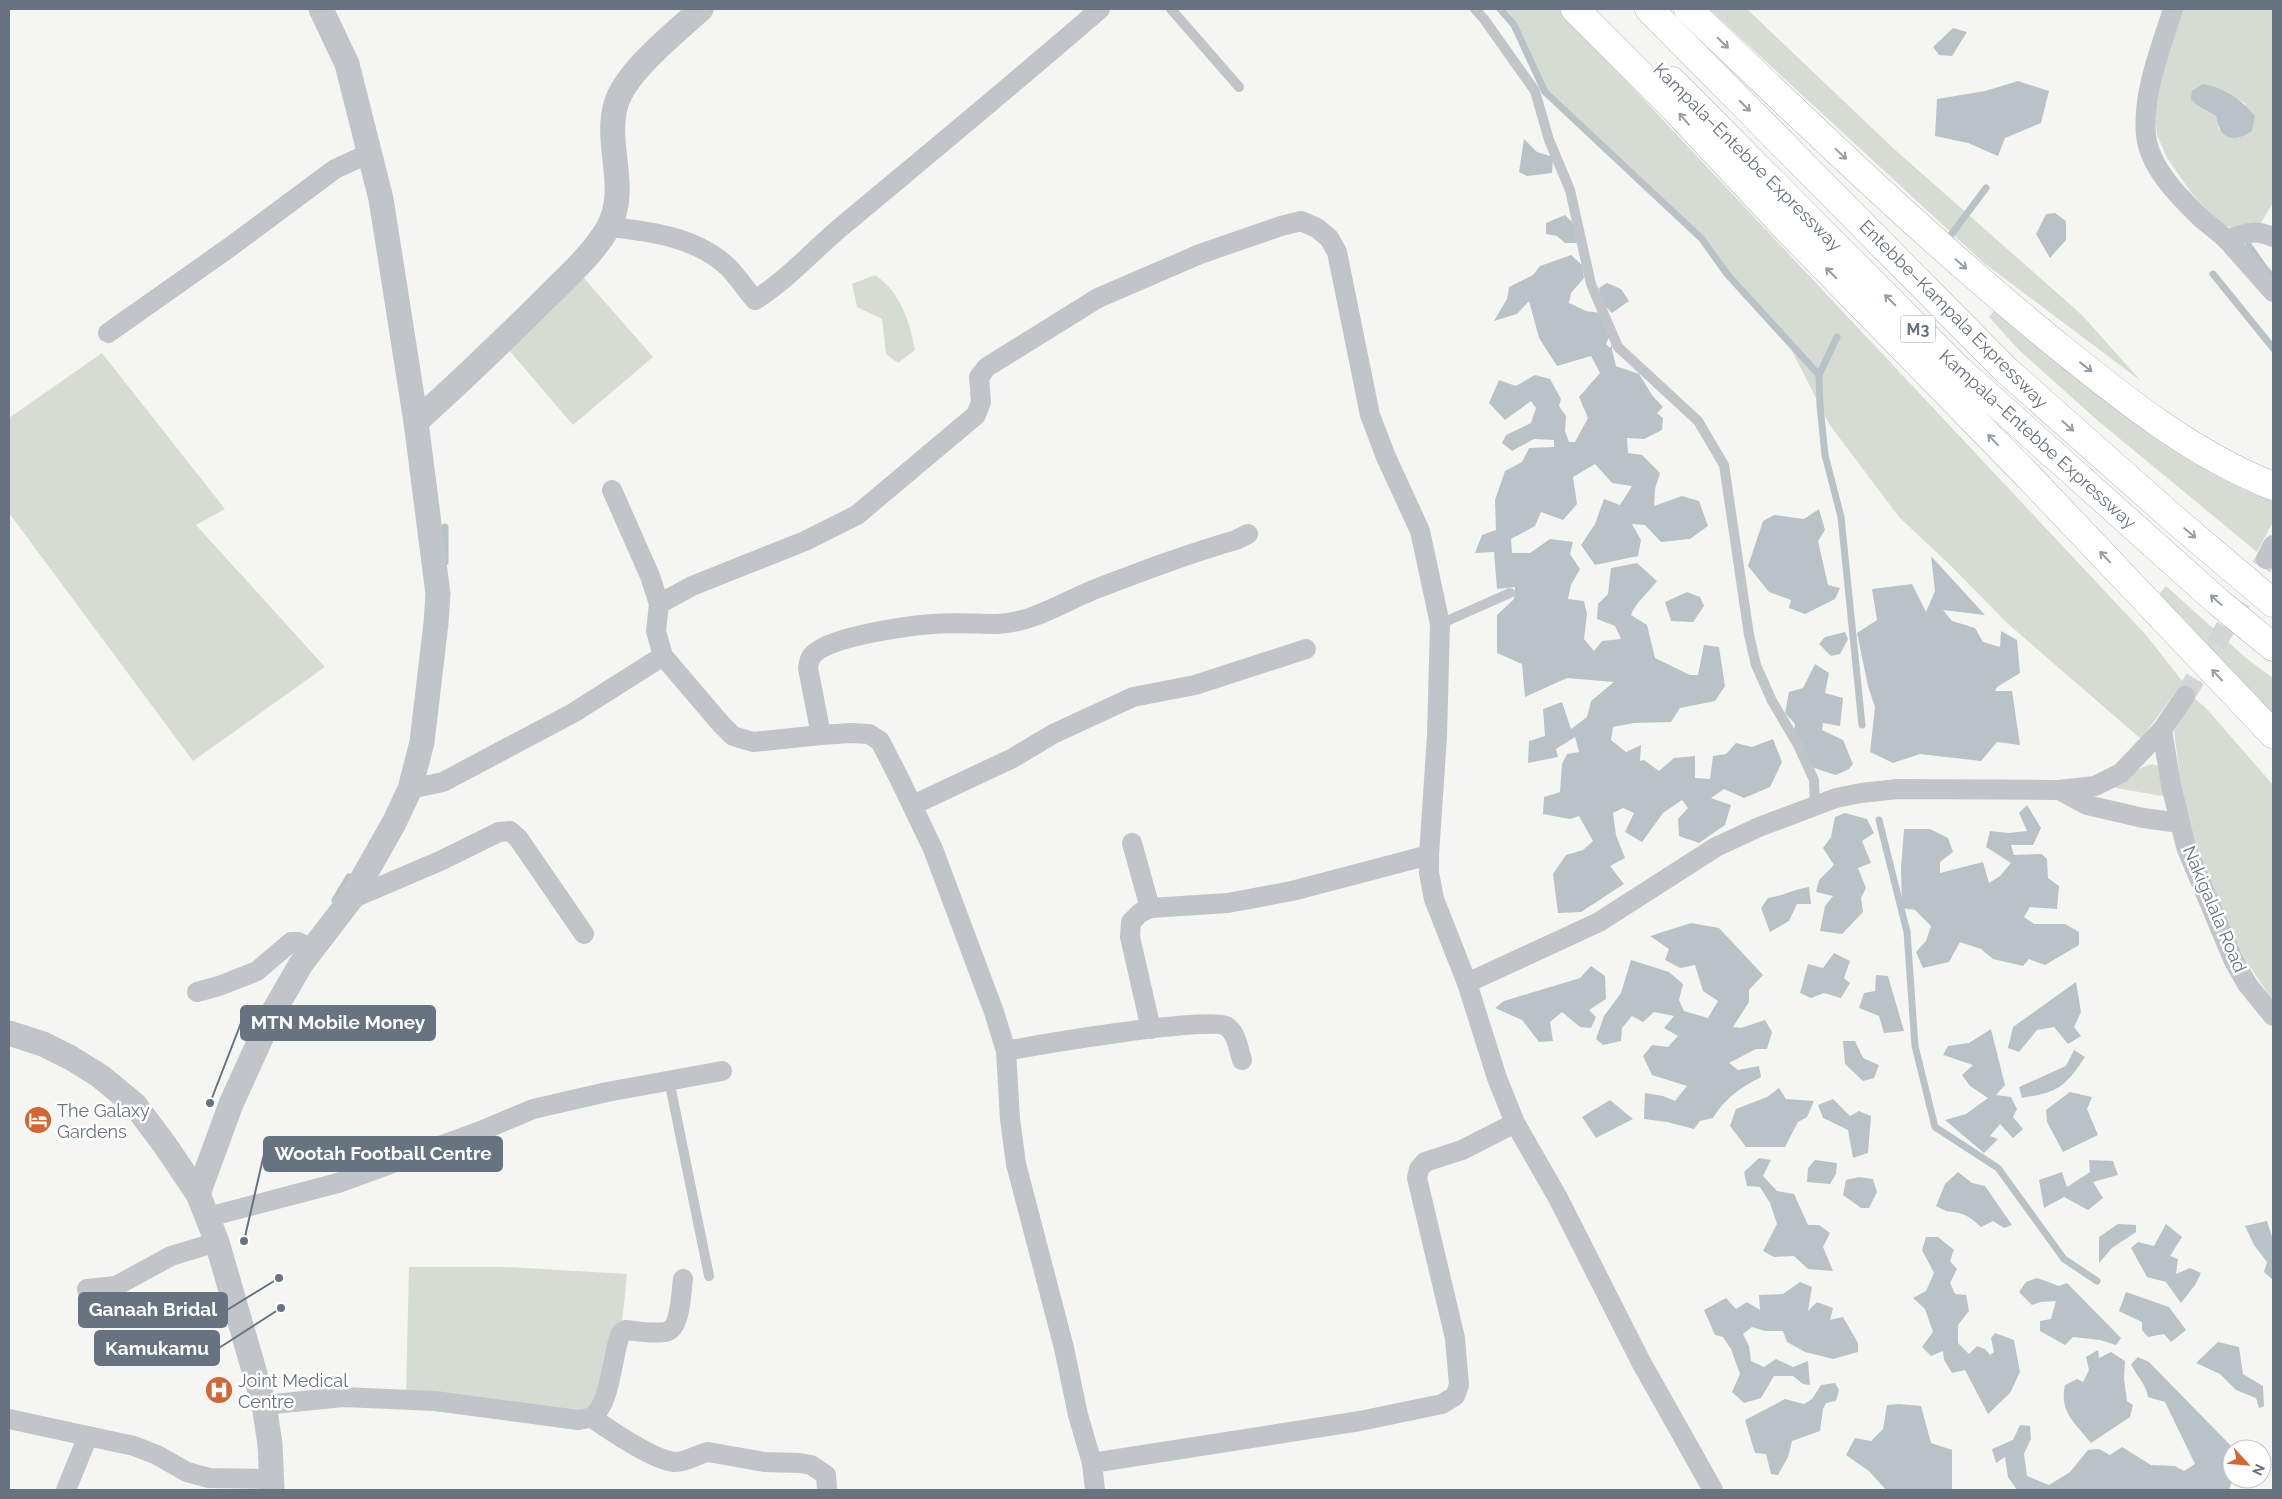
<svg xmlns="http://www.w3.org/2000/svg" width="2282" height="1499" font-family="Raleway,sans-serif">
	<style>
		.green { fill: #d6dcd4; fill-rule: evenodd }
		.water { fill: #b9c3c7 }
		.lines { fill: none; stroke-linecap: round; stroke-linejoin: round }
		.stream { stroke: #b9c3c7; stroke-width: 7 }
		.minor-tunnel { stroke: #d2d5d6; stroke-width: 20; stroke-dasharray: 20 10; stroke-linecap: butt }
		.motorway-casing { stroke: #b4b7ba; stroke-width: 29 }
		.service { stroke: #c1c4c8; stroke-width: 10 }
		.minor { stroke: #c1c4c8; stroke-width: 20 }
		.tertiary { stroke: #c1c4c8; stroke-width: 25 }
		.motorway { stroke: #fff; stroke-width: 28 }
		.oneway { stroke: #959da7 }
		.labels { text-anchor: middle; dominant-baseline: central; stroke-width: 5; stroke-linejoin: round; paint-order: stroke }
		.shield { fill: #fff; stroke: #959da7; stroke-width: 1 }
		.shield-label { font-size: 16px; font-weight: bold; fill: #677381 }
		.street-label { font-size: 18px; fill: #677381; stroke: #fff }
		.poi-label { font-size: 18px; fill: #677381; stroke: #fff; text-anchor: start }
		.leader { fill: none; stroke: #677381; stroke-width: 2 }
		.callout-dot { fill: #677381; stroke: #fff; stroke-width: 2 }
		.callout { fill: #677381; stroke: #677381; stroke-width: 2 }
		.callout-label { font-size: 19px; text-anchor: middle; font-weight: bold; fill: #fff }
	</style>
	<rect width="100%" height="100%" fill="#f5f6f2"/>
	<g class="green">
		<path d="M1500 9H1559L2146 635 2183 682 2141 739 2007 623 1951 566 1899 517 1829 424 1784 335 1727 274 1695 234 1545 92 1514 25Z"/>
		<path d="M1709 9H1747L1893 148 2082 315 2141 381 1984 263Z"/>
		<path d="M2177 9H2273V203L2259 226 2233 229 2217 221 2193 195 2167 158 2157 135 2154 104ZM2234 97 2246 104 2219 130 2216 116 2211 112Z"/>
		<path d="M875 275C900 291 910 322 915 350L898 363 886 354 882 319 857 307 852 284Z"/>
		<path d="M583 277 653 357 573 425 508 349Z"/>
		<path d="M1998 306 2161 440 2273 501V522L2257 552 2097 420 2019 350 1989 317Z"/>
		<path d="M102 353 225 509 196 525 325 667 193 761 9 513V418Z"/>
		<path d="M2166 586 2246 658 2273 678V725L2161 597 2160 593Z"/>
		<path d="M2193 697 2206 708 2273 785V1001L2244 958 2226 923 2196 849 2184 811 2174 731Z"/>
		<path d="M2152 764 2158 766 2165 793 2162 796 2116 788 2113 786 2135 770Z"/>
		<path d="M409 1267H507L627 1274 622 1324 601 1391 592 1408 578 1414 406 1394Z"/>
	</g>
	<g class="water">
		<path d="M1953 28 1967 32 1952 56 1939 55 1933 47Z"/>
		<path d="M2018 81 2049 91 2041 123 2005 138 1998 156 1968 143 1935 136 1937 99 1985 91Z"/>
		<path d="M2203 84C2225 88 2241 99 2255 116L2252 131C2232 144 2220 139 2216 116L2197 105 2191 99 2192 91Z"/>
		<path d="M1524 139 1537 152 1553 157 1552 173 1527 176 1519 172Z"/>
		<path d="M2055 213 2066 221V240L2050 258 2036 234 2046 214Z"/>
		<path d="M1565 215 1575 225 1578 243H1565L1557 236 1546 234V223Z"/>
		<path d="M1571 255 1582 265 1584 278 1571 293 1569 303 1586 311 1601 313 1612 331 1606 344 1610 348 1614 340 1612 350 1616 366 1639 374 1652 395 1663 407 1657 413 1663 418 1662 430 1644 439 1627 438 1628 453 1642 455 1660 473 1655 489 1654 506 1682 496 1699 501 1708 526 1690 539 1661 542 1645 525 1632 524 1641 540 1638 556 1595 565 1581 545 1595 524 1604 499 1620 505 1632 486 1612 483 1595 464 1573 477 1577 504 1563 520 1541 512 1535 526 1511 539 1512 553H1530L1550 539 1573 542 1570 554 1580 569 1571 585 1568 599 1584 601 1587 614 1584 639 1594 651 1602 641 1621 639 1615 626 1597 619 1598 604 1608 594 1611 568 1637 563 1657 581C1649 592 1635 603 1631 615L1647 625 1655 658 1690 675H1698L1704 645 1719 647 1725 686 1715 701 1680 708 1671 722 1634 723 1613 727 1611 740 1626 752 1641 745 1640 761 1644 760 1659 771 1674 758 1695 756V778L1710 779 1713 756 1726 754 1736 743 1752 747 1773 739 1782 762 1770 787 1744 798 1724 789 1711 798 1731 805 1725 825 1699 843 1679 836 1678 819 1688 808 1682 800 1663 813 1642 842 1625 832 1634 813 1623 808 1613 813 1616 835 1625 858 1610 866 1624 884 1581 912 1558 913 1553 874 1566 855 1583 850 1593 841 1579 816 1570 819 1543 814 1544 797 1560 792 1562 764 1567 754 1579 752 1575 737 1556 749 1558 757 1528 763 1529 741 1545 736 1543 709 1562 702 1571 729 1587 717 1591 701 1614 682 1567 678 1525 697 1522 664 1497 653V615L1514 599 1515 587 1497 589 1494 552 1475 553 1482 535 1496 530 1495 500 1505 471 1522 462 1529 448 1554 447V440L1534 439 1512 451 1502 443 1506 435 1531 423 1536 408 1531 401 1505 420 1489 403 1499 380 1516 386 1535 375 1550 379 1561 399 1559 406 1566 416 1565 431 1569 442H1575L1588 418 1579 397 1600 373 1591 356 1557 366 1539 338 1529 301 1517 314 1494 321 1507 299 1509 287 1533 275 1540 266Z"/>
		<path d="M1607 283 1621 289 1629 301 1612 313 1602 303 1599 288Z"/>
		<path d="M1819 509 1825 530 1818 541 1828 585 1840 588 1835 599 1805 614 1789 608 1791 600 1769 592 1748 566 1763 521 1774 515 1804 519Z"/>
		<path d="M1931 556 1985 615 1943 610 1952 621 1975 628 1983 642 2000 647 2001 631 2017 640 2020 673 1997 687 1995 691H2012L2020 745 1997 742 1981 761 1920 754 1893 763 1870 752 1875 707 1868 686 1857 633 1877 620 1872 589 1912 584 1926 612 1935 591Z"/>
		<path d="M1687 592 1700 597 1704 606 1693 622 1671 621 1665 602Z"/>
		<path d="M1845 632 1848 639 1840 654 1831 656 1819 644 1825 637Z"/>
		<path d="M1815 664 1829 673 1825 693 1843 698 1840 726 1823 723 1822 730 1843 740 1853 764 1849 769 1836 775 1814 768 1794 731 1795 724 1785 713 1789 692 1803 688Z"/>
		<path d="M2027 805 2041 828 2033 845H2011L2014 855 2042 854 2047 859 2048 878 2059 886 2057 909 2030 907 2024 917 2034 924H2065L2079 932V945L2045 965 2029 959 2023 966 1993 959 1981 949 1960 942 1949 962 1923 968 1916 952 1926 941 1931 926 1915 910 1902 908 1901 868 1904 829H1930L1948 838 1953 852 1940 862V873L1983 862 1989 883 2000 876 2011 863 1986 847 1990 831 2009 833 2027 831 2019 813Z"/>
		<path d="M1845 813 1867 819 1874 833 1862 841 1871 863 1858 868 1866 888 1861 898 1863 912 1842 934 1820 931 1825 906 1833 896 1816 892 1819 880 1834 865 1823 848 1831 837 1835 817Z"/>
		<path d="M1809 887 1811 904H1797L1789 921 1770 932 1761 908 1768 898C1783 896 1794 889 1809 887Z"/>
		<path d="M1691 923 1719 928 1763 975 1749 990V1002L1733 1027 1741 1028 1765 1020 1772 1032 1767 1049H1756L1729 1063 1738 1070 1759 1066 1761 1077C1740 1088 1725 1098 1713 1118L1700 1121 1694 1129 1667 1122 1644 1119 1645 1093 1663 1096 1675 1101 1687 1086 1652 1075 1643 1056 1652 1045 1668 1047 1678 1036 1664 1028 1674 1016 1654 1012 1643 1022 1632 1016 1622 1028 1621 1041 1603 1045 1596 1039 1604 1016 1621 993 1631 960 1669 972 1683 984 1679 1000 1684 1011 1708 1018 1718 1001 1703 991 1695 965 1680 968 1665 960 1669 949 1650 936Z"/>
		<path d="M1834 953 1850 961 1844 978 1850 983 1841 998 1824 993 1811 998 1800 993 1808 964 1823 968Z"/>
		<path d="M1591 966 1605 976 1606 999 1589 1010 1596 1017 1591 1028 1580 1027 1562 1012 1550 1022 1553 1041 1539 1042 1522 1020 1495 1008 1504 1001 1580 978Z"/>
		<path d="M1876 975 1888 976 1904 1031 1884 1033 1879 1016 1859 1008 1864 993 1875 991Z"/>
		<path d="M2076 982 2081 1012 2074 1027 2081 1036 2068 1044 2054 1027 2037 1030 2019 1052 2008 1048 2013 1027Z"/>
		<path d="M1991 1029 2005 1085 1996 1095 2011 1097 2017 1109 2013 1117 2023 1129 2013 1138 2000 1124 1990 1136 1998 1139 1984 1153 1945 1120 1966 1114 1988 1098 1970 1086 1962 1075 1973 1065 1943 1055 1948 1046 1969 1043Z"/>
		<path d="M1843 1041H1855L1863 1058 1879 1065 1874 1078 1863 1081 1845 1064Z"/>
		<path d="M2074 1050 2085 1057C2065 1087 2059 1092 2022 1098L2019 1087 2066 1066Z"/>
		<path d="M1779 1088 1786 1099 1814 1101 1807 1117 1798 1122 1785 1147H1746L1730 1126 1736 1109 1767 1097Z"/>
		<path d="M2070 1092 2092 1097 2087 1109 2098 1135 2063 1152 2047 1122 2046 1110Z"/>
		<path d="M1833 1099 1850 1116 1859 1111 1871 1116 1868 1153 1853 1158 1848 1130 1823 1118 1818 1105Z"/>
		<path d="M1610 1100 1633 1119 1596 1138 1582 1117Z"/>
		<path d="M1759 1158 1771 1160 1763 1176 1777 1191 1794 1194 1808 1225H1819L1830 1233 1823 1247 1833 1271 1808 1269 1794 1256 1774 1257 1763 1251 1777 1224 1770 1203 1760 1187 1747 1186 1744 1172Z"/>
		<path d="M1815 1160 1837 1163 1836 1174 1830 1184 1807 1182 1808 1168Z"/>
		<path d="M2089 1160 2113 1161 2118 1175 2093 1182 2103 1198 2088 1210 2064 1197 2044 1208 2039 1180 2062 1172 2067 1187 2090 1172Z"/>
		<path d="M1958 1172 1972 1183 1985 1186 2012 1225 2004 1228 1993 1221 1981 1227C1974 1221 1968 1215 1959 1213 1947 1210 1950 1214 1936 1206L1945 1184Z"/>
		<path d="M1859 1177 1873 1179 1877 1192 1869 1208H1861L1843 1195 1846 1180Z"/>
		<path d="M2267 1221 2273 1240V1280L2264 1272 2267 1262 2254 1245 2245 1226Z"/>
		<path d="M2118 1224 2136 1225V1232L2112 1248 2099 1263V1237Z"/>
		<path d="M2166 1224 2182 1237 2170 1256 2178 1259 2176 1274 2190 1268 2201 1273 2195 1285 2181 1303 2166 1282 2147 1277 2131 1248 2138 1242 2154 1246Z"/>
		<path d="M1926 1237H1938L1954 1250 1950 1261 1957 1269 1950 1283 1955 1294 1966 1295 1969 1311 1958 1325V1343L1969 1354 1977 1346 1985 1349 1990 1355 1994 1352 1991 1338 1995 1333 2014 1340 2020 1372 2010 1393 1988 1414 1965 1370 1952 1373 1944 1360 1943 1351 1931 1356 1922 1347 1933 1332 1925 1309 1913 1298 1926 1291 1934 1273 1922 1250Z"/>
		<path d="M2037 1278 2059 1286 2067 1283 2121 1338 2116 1345 2100 1340 2073 1337 2065 1345 2040 1331V1321L2051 1319 2056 1301 2040 1302 2032 1305 2019 1292 2026 1282Z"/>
		<path d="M1800 1282 1812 1287 1808 1311 1817 1302 1833 1308 1830 1320 1843 1317 1858 1343V1352L1833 1359 1805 1352 1787 1342 1783 1331H1765L1752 1327 1743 1334 1749 1346 1751 1361 1764 1367 1776 1359 1793 1367 1808 1361 1810 1385 1803 1384 1793 1376H1774L1761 1398 1744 1403 1732 1392 1740 1374 1731 1349 1723 1337 1715 1335 1704 1310 1726 1298 1736 1309 1747 1302 1760 1310 1759 1295 1783 1294Z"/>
		<path d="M2126 1292 2169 1307 2186 1330 2171 1342 2164 1334 2148 1337 2142 1330V1322L2119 1311Z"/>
		<path d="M2218 1342 2239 1347 2243 1374 2263 1386 2264 1406 2259 1408 2256 1398 2236 1390 2220 1374 2196 1363Z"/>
		<path d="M2098 1350 2099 1358 2111 1352 2125 1361 2124 1379 2127 1401 2133 1405 2130 1417 2091 1443C2075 1423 2059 1412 2065 1385L2077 1379 2083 1382 2089 1370 2086 1357Z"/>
		<path d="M2138 1357 2149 1362 2234 1449H2232L2233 1479 2229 1490H2017L2008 1477 2005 1457 1996 1463 1992 1449 2013 1440 2020 1425 2030 1426 2031 1439 2024 1454 2027 1476 2049 1485 2070 1472 2088 1450 2099 1449 2110 1455 2122 1447 2151 1465 2175 1466 2184 1471 2195 1464 2165 1402 2148 1397C2146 1383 2136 1376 2131 1364Z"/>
		<path d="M1835 1383 1839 1390 1836 1401 1826 1403 1823 1409 1820 1431 1792 1441 1788 1457 1778 1475 1771 1474 1766 1454 1755 1453 1745 1420 1785 1399 1804 1404 1812 1399 1821 1385Z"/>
		<path d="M1899 1404 1921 1406 1931 1443 1952 1450V1490H1886L1869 1471 1846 1455 1855 1438 1871 1441 1883 1429 1887 1405Z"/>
	</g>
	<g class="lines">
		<g class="stream">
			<path d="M1500 9 1514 25 1545 92 1702 239 1727 274 1819 375"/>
			<path d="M1948 239 1986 188"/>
			<path d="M2249 246 2265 269 2273 277"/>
			<path d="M2213 274 2273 348"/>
			<path d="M1837 337 1819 375 1820 406 1825 455 1841 517 1862 725"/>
			<path d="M445 527V562"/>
			<path d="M1879 820 1907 932 1915 1046 1935 1127 1998 1168 2064 1259 2097 1281"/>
			<path d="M335 900 349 877"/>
		</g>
		<path class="minor-tunnel" d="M2185 696 2266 559"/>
		<defs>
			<g id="motorway">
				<path d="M1575 9 1675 109 1789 231 2028 476 2273 734"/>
				<path d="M1649 9 2006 370 2174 519 2273 603"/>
				<path d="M1688 9C1808 124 1928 240 2057 345 2124 399 2192 454 2273 486"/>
				<path d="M1672 81 1959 370 2217 601 2273 647"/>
			</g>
		</defs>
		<use href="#motorway" class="motorway-casing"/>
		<g class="service">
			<path d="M1171 9 1239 87"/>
			<path d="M1475 9 1484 19 1535 91 1549 140 1570 190 1591 284 1618 347 1698 421 1724 465 1749 635 1756 665 1772 701 1798 745 1814 780 1815 807"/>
			<path d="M1440 624 1510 593"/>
			<path d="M669 1080 709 1276"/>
		</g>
		<g class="minor">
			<path d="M2173 9C2161 48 2142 93 2146 135 2149 167 2179 197 2202 219 2210 226 2220 233 2228 241 2243 258 2258 275 2273 292"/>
			<path d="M609 227C650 231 696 237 728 267 738 277 746 290 755 300 790 278 816 247 847 222 932 151 1017 81 1100 9"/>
			<path d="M2227 240C2247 233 2253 229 2273 237"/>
			<path d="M108 333 230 247 335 169 370 153"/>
			<path d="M612 490 650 576 659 604 656 631 663 656 721 724 733 736 753 742 821 735 851 733 869 734 880 741 899 778 933 849 994 1012 1006 1051 1010 1119 1016 1164 1064 1348 1078 1415 1092 1463"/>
			<path d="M2266 559 2273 545"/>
			<path d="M659 604 692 586 805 541 857 515 976 415 981 402 979 377 987 367 1098 298 1200 254 1281 226 1301 221 1317 228 1329 238 1337 252 1370 415 1386 457 1420 531 1440 624 1437 736 1429 855V873L1434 899 1467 983 1497 1078 1515 1123 1558 1198 1641 1362 1713 1490"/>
			<path d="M2162 730 2171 785 2186 847 2233 959 2247 984 2273 1016"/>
			<path d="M821 735 808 668C809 661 810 656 816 652 836 636 906 626 933 624 954 622 976 624 997 624 1031 623 1062 603 1093 590 1140 572 1187 554 1236 540L1248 534"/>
			<path d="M410 789 443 782 573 713 663 656"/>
			<path d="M2059 790 2087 805 2143 818 2180 823"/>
			<path d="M913 805 1013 758 1053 734 1133 697 1195 685 1306 649"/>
			<path d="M1132 843 1150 908 1228 903 1292 891 1429 855"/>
			<path d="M351 899 440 861 499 832 510 831 518 838 584 934"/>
			<path d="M1150 908 1140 913 1131 922 1130 937 1151 1029"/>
			<path d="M1467 983 1599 922 1716 847 1759 827 1836 798 1861 793 1898 789 2059 790 2095 786 2121 773 2162 730 2185 696"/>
			<path d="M197 992 219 986 257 971 291 942H298L312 949"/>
			<path d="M1006 1051C1037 1045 1207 1016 1226 1026 1237 1033 1238 1048 1242 1060"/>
			<path d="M208 1217 338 1183 481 1131 533 1109 607 1092 722 1071"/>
			<path d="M87 1289 116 1286 171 1256 217 1242"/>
			<path d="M264 1405 343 1397 435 1401 578 1420C581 1419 586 1419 589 1418 611 1410 612 1352 621 1333L626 1330C638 1331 653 1334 665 1332 681 1330 681 1292 683 1279"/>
			<path d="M591 1417C608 1429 656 1462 676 1462 688 1462 697 1454 708 1452L764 1462 800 1463 811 1465 826 1475 827 1490"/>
			<path d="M9 1419 134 1446 157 1455 187 1472 209 1478 272 1479"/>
			<path d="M66 1490 88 1436"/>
			<path d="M1095 1490 1092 1463 1360 1421 1442 1404 1455 1396 1459 1385 1455 1338 1417 1178 1419 1169 1425 1162 1462 1150 1515 1123"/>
		</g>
		<g class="tertiary">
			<path d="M416 422C461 381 505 339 548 296 569 275 593 254 608 228 630 189 604 145 616 104 626 71 676 32 701 9"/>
			<path d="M9 1033 43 1044 71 1058 100 1076 135 1105 165 1145 198 1194 217 1242 264 1405 270 1444 272 1490"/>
			<path d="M198 1194 231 1104 271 1016 301 964 351 899 394 823 410 789 422 742 436 623 438 594 416 422 381 199 347 64 321 9"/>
		</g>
		<use href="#motorway" class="motorway"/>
	</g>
	<defs><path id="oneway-shaft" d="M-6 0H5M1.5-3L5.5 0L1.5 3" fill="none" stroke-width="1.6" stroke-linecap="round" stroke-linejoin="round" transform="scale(1.25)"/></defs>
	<g class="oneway">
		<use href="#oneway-shaft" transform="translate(1723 43) rotate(44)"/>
		<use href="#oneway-shaft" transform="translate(1745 106) rotate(45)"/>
		<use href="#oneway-shaft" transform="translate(1684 119) rotate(-131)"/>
		<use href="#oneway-shaft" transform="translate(1841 154) rotate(43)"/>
		<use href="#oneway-shaft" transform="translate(1961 264) rotate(42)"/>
		<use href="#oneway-shaft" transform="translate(1831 273) rotate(-135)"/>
		<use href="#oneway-shaft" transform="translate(1890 300) rotate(-135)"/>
		<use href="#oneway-shaft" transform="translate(2086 367) rotate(38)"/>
		<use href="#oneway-shaft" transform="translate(2068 426) rotate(42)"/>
		<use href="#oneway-shaft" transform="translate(1993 440) rotate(-134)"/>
		<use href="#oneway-shaft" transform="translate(2190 533) rotate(40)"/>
		<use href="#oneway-shaft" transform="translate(2105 557) rotate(-134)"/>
		<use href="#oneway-shaft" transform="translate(2216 600) rotate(-139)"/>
		<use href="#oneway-shaft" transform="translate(2217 675) rotate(-133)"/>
	</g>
	<defs>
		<symbol id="hotel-disc" viewBox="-11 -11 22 22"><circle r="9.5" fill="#d56633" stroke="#fff"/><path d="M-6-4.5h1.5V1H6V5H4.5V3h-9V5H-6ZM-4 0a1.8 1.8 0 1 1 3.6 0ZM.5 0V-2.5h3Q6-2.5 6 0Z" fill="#fff"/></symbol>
		<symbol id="hospital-disc" viewBox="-11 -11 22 22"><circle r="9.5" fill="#d56633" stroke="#fff"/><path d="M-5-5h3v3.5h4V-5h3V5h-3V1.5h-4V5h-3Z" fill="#fff"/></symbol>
	</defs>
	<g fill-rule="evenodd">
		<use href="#hotel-disc" x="22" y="1104" width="32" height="32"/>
		<use href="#hospital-disc" x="203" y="1374" width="32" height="32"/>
	</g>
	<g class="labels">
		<rect class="shield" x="1900.5" y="315.5" width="35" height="27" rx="4"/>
		<g class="shield-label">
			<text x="1918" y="329">M3</text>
		</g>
		<g class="street-label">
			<text transform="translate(1748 157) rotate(45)">Kampala–Entebbe Expressway</text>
			<text transform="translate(1954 314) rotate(45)">Entebbe–Kampala Expressway</text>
			<text transform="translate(2038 439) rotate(42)">Kampala–Entebbe Expressway</text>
			<text transform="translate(2215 909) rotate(67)">Nakigalala Road</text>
		</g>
		<g class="poi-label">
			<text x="57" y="1110">The Galaxy<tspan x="57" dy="21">Gardens</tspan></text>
			<text x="238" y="1380">Joint Medical<tspan x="238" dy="21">Centre</tspan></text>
		</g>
	</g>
	<path class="leader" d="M210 1103L241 1023M244 1241L264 1154M279 1278L227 1310M281 1308L219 1348"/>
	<g class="callout-dot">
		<circle cx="210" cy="1103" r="5"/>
		<circle cx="244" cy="1241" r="5"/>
		<circle cx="279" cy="1278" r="5"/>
		<circle cx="281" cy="1308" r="5"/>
	</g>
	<g class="callout">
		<rect x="241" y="1006" width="194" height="34" rx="5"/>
		<rect x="264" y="1137" width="238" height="34" rx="5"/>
		<rect x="79" y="1293" width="148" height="34" rx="5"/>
		<rect x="95" y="1331" width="124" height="34" rx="5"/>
	</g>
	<g class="callout-label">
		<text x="338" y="1029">MTN Mobile Money</text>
		<text x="383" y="1160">Wootah Football Centre</text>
		<text x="153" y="1316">Ganaah Bridal</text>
		<text x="157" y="1355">Kamukamu</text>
	</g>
	<rect width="2282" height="1499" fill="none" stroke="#677381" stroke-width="20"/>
	<g transform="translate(2247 1464) rotate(116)"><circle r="24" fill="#ffffff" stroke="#c2c7cd"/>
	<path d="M0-4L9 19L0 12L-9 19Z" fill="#d56633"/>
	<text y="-8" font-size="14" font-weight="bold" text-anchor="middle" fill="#677381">N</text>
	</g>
</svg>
